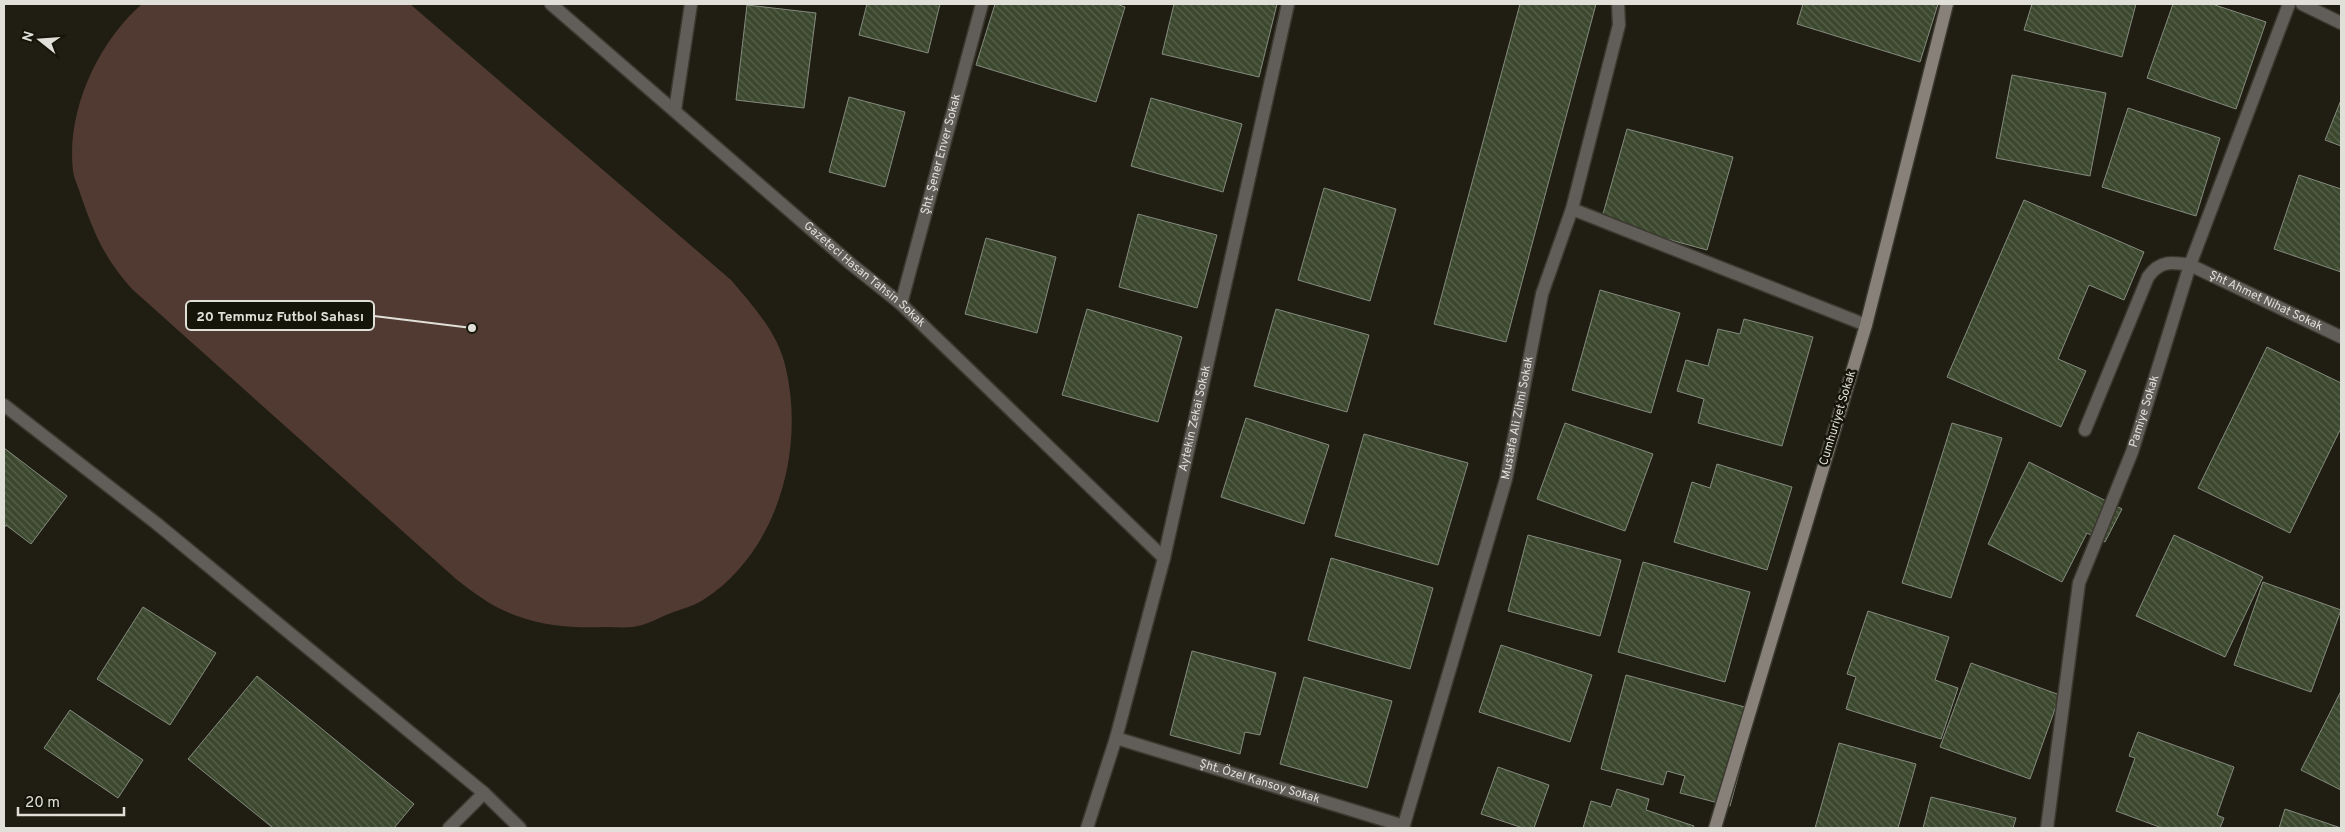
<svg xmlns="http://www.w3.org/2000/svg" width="2345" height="832" font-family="Overpass,sans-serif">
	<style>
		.garden { fill: #503a31 }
		.building { fill: url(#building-back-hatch); stroke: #848a7e }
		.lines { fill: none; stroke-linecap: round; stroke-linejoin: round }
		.lane-casing { stroke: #3b392f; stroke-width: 15 }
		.street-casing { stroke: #3b392f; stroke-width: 15 }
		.secondary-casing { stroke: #3b392f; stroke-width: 15 }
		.lane { stroke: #615d58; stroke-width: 12 }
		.street { stroke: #615d58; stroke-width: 12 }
		.secondary { stroke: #87817a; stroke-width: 12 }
		.labels { text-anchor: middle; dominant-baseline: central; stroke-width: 5; stroke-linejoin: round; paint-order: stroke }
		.street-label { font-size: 12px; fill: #e0dfd8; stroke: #16150a }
		.leader { fill: none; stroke: #e0dfd8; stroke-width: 2 }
		.callout-dot { fill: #e0dfd8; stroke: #16150a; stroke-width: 2 }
		.callout { fill: #16150a; stroke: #e0dfd8; stroke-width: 2 }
		.callout-label { font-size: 14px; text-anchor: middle; font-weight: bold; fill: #e0dfd8 }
	</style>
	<defs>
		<pattern id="building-back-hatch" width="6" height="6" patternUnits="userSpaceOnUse" patternTransform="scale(1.25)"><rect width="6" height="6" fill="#3c482e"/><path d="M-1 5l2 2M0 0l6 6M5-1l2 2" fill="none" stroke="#58624c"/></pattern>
	</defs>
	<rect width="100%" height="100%" fill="#201e13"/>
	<path class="garden" d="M142 4H410L731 280C753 306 779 334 786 369 805 451 777 553 703 600 694 606 681 609 671 613 660 617 645 626 632 627 624 628 615 627 606 627 575 628 547 627 517 616 494 608 475 594 456 579L132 289C104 257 95 236 81 196 79 188 74 179 73 171 66 111 98 42 142 4Z"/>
	<g class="building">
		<path d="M867 4H940L928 53 859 35Z"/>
		<path d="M995 4H1116L1125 7 1096 102 976 65Z"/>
		<path d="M1174 4H1277L1259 77 1162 54Z"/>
		<path d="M1520 4H1596L1506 342 1434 324Z"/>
		<path d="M1803 4H1938L1920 62 1797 24Z"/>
		<path d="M2032 4H2136L2122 57 2024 30Z"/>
		<path d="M2173 4H2212L2266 22 2236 109 2147 78Z"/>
		<path d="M747 5 816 13 804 108 736 100Z"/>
		<path d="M2012 75 2106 93 2090 176 1996 158Z"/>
		<path d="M849 97 905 112 885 187 829 172Z"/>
		<path d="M1151 98 1242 124 1223 192 1131 166Z"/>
		<path d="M2341 100V146L2325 140Z"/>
		<path d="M2128 108 2220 138 2196 216 2102 187Z"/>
		<path d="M1627 129 1733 157 1707 250 1601 221Z"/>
		<path d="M2299 175 2341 189V272L2274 249Z"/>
		<path d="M1324 188 1396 209 1370 301 1298 280Z"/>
		<path d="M2024 200 2144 252 2124 300 2089 285 2058 359 2086 371 2061 427 1947 377Z"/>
		<path d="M1138 214 1217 235 1197 308 1119 287Z"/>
		<path d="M986 238 1056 257 1037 333 965 314Z"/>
		<path d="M1600 290 1680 313 1651 413 1572 390Z"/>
		<path d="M1087 309 1182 337 1158 422 1062 395Z"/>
		<path d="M1276 309 1369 335 1347 412 1254 386Z"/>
		<path d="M1744 319 1813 337 1782 446 1698 423 1704 399 1677 391 1686 360 1708 366 1718 329 1740 334Z"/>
		<path d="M2267 347 2341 383V428L2290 533 2198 488Z"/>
		<path d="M1246 418 1329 445 1304 524 1221 497Z"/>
		<path d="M1565 423 1653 454 1625 531 1537 499Z"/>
		<path d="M1952 423 2002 438 1951 598 1902 583Z"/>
		<path d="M1364 434 1468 463 1438 565 1335 536Z"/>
		<path d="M4 448 67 496 31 544 6 525 4 528Z"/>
		<path d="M2029 462 2122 509 2105 542 2087 533 2062 582 1988 544Z"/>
		<path d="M1717 464 1792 487 1767 570 1674 542 1692 482 1710 488Z"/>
		<path d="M1528 535 1621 560 1600 636 1508 611Z"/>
		<path d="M2174 535 2263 577 2225 657 2136 616Z"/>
		<path d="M1331 558 1433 588 1410 669 1308 640Z"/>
		<path d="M1643 562 1750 592 1725 682 1618 652Z"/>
		<path d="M2263 582 2341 610 2311 692 2234 665Z"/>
		<path d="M143 607 216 653 170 725 97 679Z"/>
		<path d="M1868 611 1949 637 1935 680 1958 688 1941 739 1846 709 1856 677 1847 674Z"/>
		<path d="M1501 645 1592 675 1570 742 1479 712Z"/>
		<path d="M1192 651 1276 673 1260 735 1245 732 1240 754 1170 735Z"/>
		<path d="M1971 663 2060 695 2030 779 1940 747Z"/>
		<path d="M1626 675 1756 710 1730 806 1680 793 1685 776 1667 771 1663 785 1601 769Z"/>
		<path d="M257 676 414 804 394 828H273L188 759Z"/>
		<path d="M1304 677 1392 701 1367 788 1280 764Z"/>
		<path d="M2341 691V790L2301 770Z"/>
		<path d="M70 710 143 760 118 798 44 748Z"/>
		<path d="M2138 732 2234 767 2217 815 2224 818 2220 828H2162L2116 811 2135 758 2129 756Z"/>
		<path d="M1839 743 1916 764 1898 828H1815Z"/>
		<path d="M1498 767 1549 785 1534 828H1523L1481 814Z"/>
		<path d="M1617 789 1649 799 1646 810 1694 826 1693 828H1583L1591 801 1611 807Z"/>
		<path d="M1931 797 2016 818 2013 828H1923Z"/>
		<path d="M2285 809 2341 828H2279Z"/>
	</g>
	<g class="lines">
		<defs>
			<path id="lane" d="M2085 430 2148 277C2160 260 2172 262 2190 265"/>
			<g id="street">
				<path id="s1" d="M551 4 851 264 901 304 1164 558"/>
				<path d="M2302 4 2341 23"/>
				<path d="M675 110 691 4"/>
				<path d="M1572 209 1866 325"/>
				<path id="s2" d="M2190 265 2341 337"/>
				<path id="s3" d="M901 304 982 4"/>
				<path d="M4 405 156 523 484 793 520 828"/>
				<path id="s4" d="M1116 738 1404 826"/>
				<path d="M449 828 484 793"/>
				<path id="s5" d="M1087 828 1116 738 1164 558 1288 4"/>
				<path id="s6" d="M1403 828 1506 479 1542 294 1572 209 1619 25 1618 4"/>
				<path id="s7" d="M2047 828 2079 583 2132 452 2190 265 2289 4"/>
			</g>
			<path id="secondary" d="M1715 828 1866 325 1947 4"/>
		</defs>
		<use href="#lane" class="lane-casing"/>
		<use href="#street" class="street-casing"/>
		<use href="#secondary" class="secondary-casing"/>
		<use href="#lane" class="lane"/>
		<use href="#street" class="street"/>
		<use href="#secondary" class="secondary"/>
	</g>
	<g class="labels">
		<g class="street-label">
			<text stroke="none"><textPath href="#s3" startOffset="155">Şht. Şener Enver Sokak</textPath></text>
			<text stroke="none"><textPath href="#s1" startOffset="414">Gazeteci Hasan Tahsin Sokak</textPath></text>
			<text stroke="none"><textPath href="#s2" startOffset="84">Şht Ahmet Ni̇hat Sokak</textPath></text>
			<text stroke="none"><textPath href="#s7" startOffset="431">Pamiye Sokak</textPath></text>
			<text stroke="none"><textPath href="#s6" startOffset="426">Mustafa Ali Zihni Sokak</textPath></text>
			<text stroke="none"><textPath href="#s5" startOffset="424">Aytekin Zekai Sokak</textPath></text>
			<text transform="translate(1838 418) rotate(-73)">Cumhuriyet Sokak</text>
			<text stroke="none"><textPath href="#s4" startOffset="150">Şht. Özel Kansoy Sokak</textPath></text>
		</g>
	</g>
	<path class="leader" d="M472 328L374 316"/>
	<circle class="callout-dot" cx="472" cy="328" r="5"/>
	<rect class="callout" x="186" y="301" width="188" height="29" rx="5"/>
	<g class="callout-label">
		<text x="280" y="321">20 Temmuz Futbol Sahası</text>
	</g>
	<rect width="2345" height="832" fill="none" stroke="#e0dfd8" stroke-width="10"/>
	<g transform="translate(40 40) rotate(287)" stroke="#16150a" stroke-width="4" paint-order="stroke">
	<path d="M0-4L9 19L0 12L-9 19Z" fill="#e0dfd8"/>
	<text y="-8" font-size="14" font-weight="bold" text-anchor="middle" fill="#e0dfd8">N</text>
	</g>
	<path d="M18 807v8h106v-8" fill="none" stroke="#e0dfd8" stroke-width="2.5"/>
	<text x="25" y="807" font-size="15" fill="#e0dfd8" stroke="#16150a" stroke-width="4" paint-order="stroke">20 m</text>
</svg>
